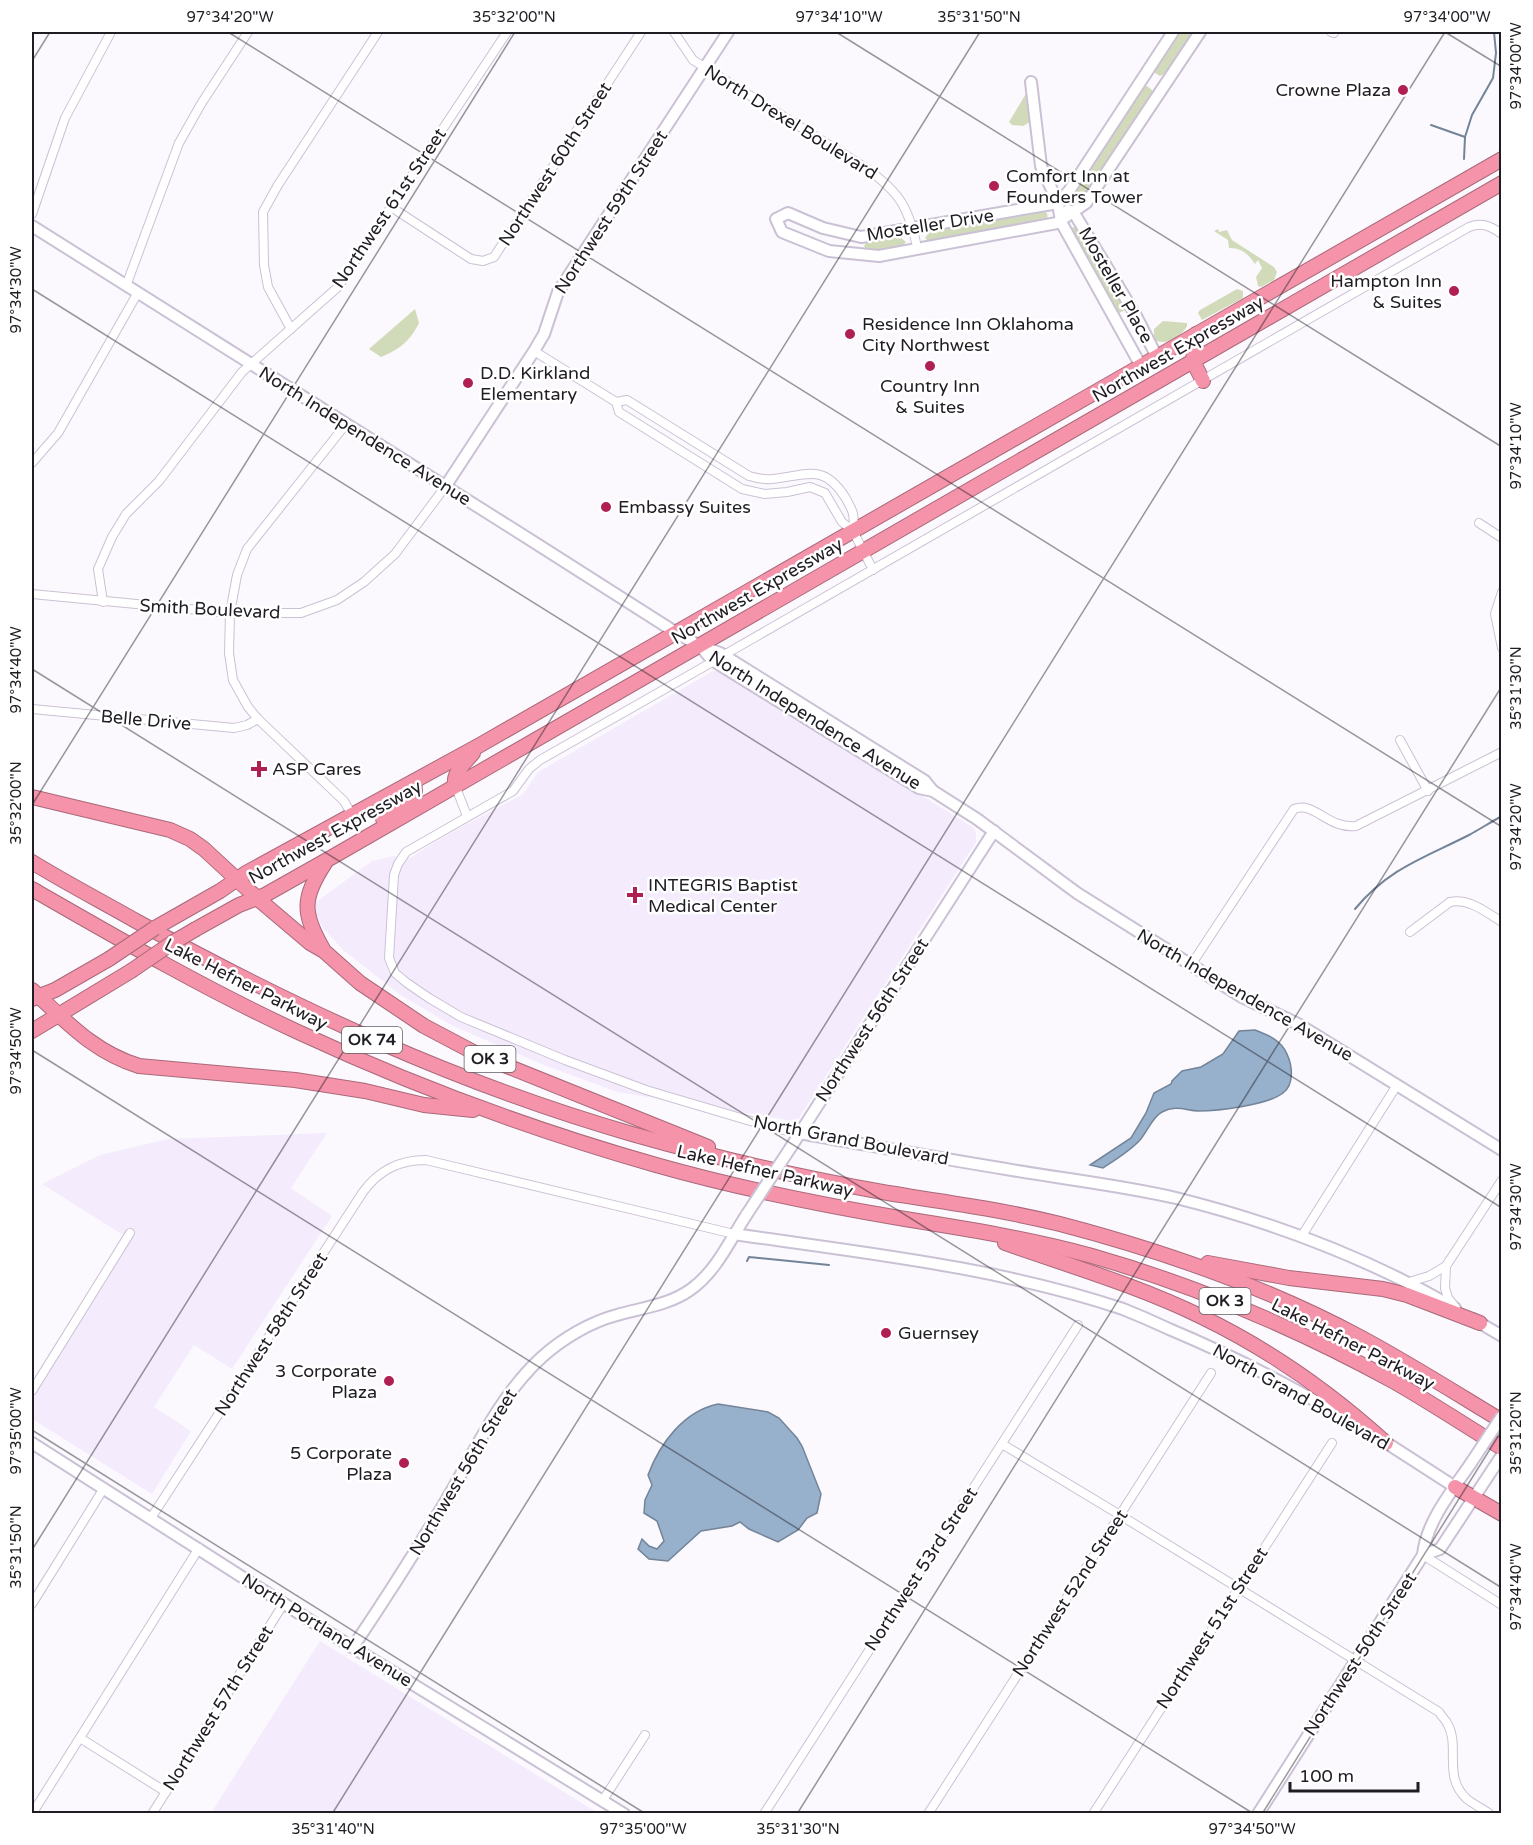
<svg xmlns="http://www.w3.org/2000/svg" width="1533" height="1845" font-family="'Varela Round',sans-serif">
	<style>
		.built { fill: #f4ecfd }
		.green { fill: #d2dbb9 }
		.water { fill: #97b0cb; stroke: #738499; stroke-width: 1.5 }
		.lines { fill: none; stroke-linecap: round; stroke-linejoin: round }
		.stream { stroke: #738499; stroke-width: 2 }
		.street-casing { stroke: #cbc1d5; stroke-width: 10 }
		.secondary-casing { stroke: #cbc1d5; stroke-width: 14 }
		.highway-casing { stroke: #aa697a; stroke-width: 16 }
		.street { stroke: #fff; stroke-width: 8 }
		.secondary { stroke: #fff; stroke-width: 10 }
		.highway { stroke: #f493a9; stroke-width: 14 }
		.secondary-bridge-casing { stroke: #cbc1d5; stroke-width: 14; stroke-linecap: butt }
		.highway-bridge-casing { stroke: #aa697a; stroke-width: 16; stroke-linecap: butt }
		.secondary-bridge { stroke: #fff; stroke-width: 10 }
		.highway-bridge { stroke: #f493a9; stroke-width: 14 }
		.ticks { fill: none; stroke: #201c23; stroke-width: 1.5; stroke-opacity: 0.45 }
		.poi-dot { fill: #af1f52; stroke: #fff; stroke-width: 2 }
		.labels { text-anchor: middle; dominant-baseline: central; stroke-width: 5; stroke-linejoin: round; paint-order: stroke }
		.shield { fill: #fff; stroke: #636065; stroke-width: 1.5 }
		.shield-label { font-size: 16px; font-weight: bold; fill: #201c23 }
		.poi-label { font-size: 18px; fill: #201c23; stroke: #fff; text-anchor: start }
		.street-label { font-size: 18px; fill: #201c23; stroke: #fff }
		.neatline { fill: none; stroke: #201c23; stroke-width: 2 }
		.ticks-label { font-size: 15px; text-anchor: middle; fill: #201c23 }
	</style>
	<rect width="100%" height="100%" fill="#fbf9fe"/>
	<g class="built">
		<path d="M713 671H719L728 675 974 828 976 833V842L799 1118 794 1121 617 1092 544 1065 453 1026 402 996 343 950 323 928 316 914 315 903 372 861 393 856 410 858 440 839 523 794 538 772Z"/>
		<path d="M327 1133 291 1188 332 1216 232 1369 194 1345 154 1407 191 1431 152 1494 32 1419V1401L131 1240 42 1184 100 1155 168 1139Z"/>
		<path d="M320 1641 598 1813H211Z"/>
	</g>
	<g class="green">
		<path d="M1178 32H1193L1167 72 1160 76 1155 73V66Z"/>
		<path d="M1147 86 1152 90V95L1085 197 1078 201 1073 196 1074 191 1141 88Z"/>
		<path d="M1027 92 1030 122 1023 126 1012 125 1009 122Z"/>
		<path d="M1042 211 1047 213 1048 220 932 242 928 241 925 238 930 231Z"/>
		<path d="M1077 225 1126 305 1125 310 1119 313 1115 311 1072 233V228Z"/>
		<path d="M1218 229 1219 232 1227 230 1232 240 1274 267 1277 272 1274 280 1261 287 1258 286 1256 277 1262 268 1258 260 1255 264C1248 254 1242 248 1229 248L1228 240 1214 231Z"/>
		<path d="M900 237 906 242 901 247 871 251 866 249 864 246 867 241 871 240Z"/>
		<path d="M1237 289 1243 291V298L1202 320 1198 313 1200 310Z"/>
		<path d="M415 309 419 323C410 341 400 349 381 357L369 349Z"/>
		<path d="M1163 321 1187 323V326C1183 335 1163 348 1154 339V329Z"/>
	</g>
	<g class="water">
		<path d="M1255 1030C1268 1035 1281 1040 1287 1054 1292 1065 1295 1084 1283 1093 1268 1105 1218 1111 1198 1111 1185 1110 1175 1105 1162 1112 1153 1116 1147 1132 1140 1140 1130 1151 1115 1160 1103 1168L1090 1165 1131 1138 1146 1113 1154 1093 1171 1084 1172 1081 1182 1071 1201 1067 1223 1054 1239 1031Z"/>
		<path d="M718 1404 768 1412 779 1418 797 1438 802 1446 821 1494 817 1513 807 1518 798 1530 778 1542 749 1529 740 1522 732 1526 701 1531 668 1561 649 1559 638 1549 642 1539 649 1546 657 1549 664 1541 657 1521 644 1513 645 1500 652 1485 648 1475C660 1443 684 1411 718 1404Z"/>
	</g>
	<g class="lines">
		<g class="stream">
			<path d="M1431 125 1465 137"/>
			<path d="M1464 159 1465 137 1472 115 1493 78 1496 53 1494 32"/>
			<path d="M1355 909C1389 868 1424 858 1469 835 1480 829 1491 822 1502 816"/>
			<path d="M747 1261 749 1257 829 1265"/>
		</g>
		<defs>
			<g id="street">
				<path d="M674 32 693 60 866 168C900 193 908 206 917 247"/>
				<path d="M1331 32 1334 33"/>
				<path d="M391 207 471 259 483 261 494 257 641 32"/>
				<path d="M32 214 65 118 111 32"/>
				<path d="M126 286 179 143 201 104 248 32"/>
				<path d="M291 329 268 287 264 265 263 212 278 185 378 32"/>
				<path d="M534 351 616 402 627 400 749 476C756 478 765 480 772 479 805 476 823 462 845 497 853 511 855 514 853 531"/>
				<path d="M616 402 619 412 742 489 765 494 787 492 810 487 825 493 842 522 853 531 873 570"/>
				<path d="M346 424 247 549 237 575 230 613 229 653 233 680 248 707 258 719 344 801 352 815"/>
				<path d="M32 463 58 433 137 294"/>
				<path d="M1479 523 1502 538"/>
				<path d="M1502 592 1495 614 1502 648"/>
				<path d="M32 594 230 613H301L337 600 364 582 395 554 445 487"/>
				<path d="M103 602 98 569 112 537 126 514 159 481 242 372 338 287 507 32"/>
				<path d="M724 655 1469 227C1483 222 1490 226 1502 234"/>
				<path d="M714 661 540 760 529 769 513 791 406 852 398 864 394 875 389 958 395 973 407 983 429 998 461 1017 565 1060 646 1090 774 1128 799 1133"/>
				<path d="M32 709 234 728 247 725 258 719"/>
				<path d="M1400 740 1428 791"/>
				<path d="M455 785 467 816"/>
				<path d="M1410 932 1450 902C1469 898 1486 912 1502 922"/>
				<path d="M1191 965 1294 809C1315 801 1327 829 1356 826L1502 752"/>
				<path d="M1301 1237 1397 1085"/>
				<path d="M1409 1282 1429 1276 1446 1266"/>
				<path d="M1453 1304 1448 1298 1445 1288 1446 1266 1502 1180"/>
				<path d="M32 1391 130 1233"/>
				<path d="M1002 1444 1120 1515 1439 1712C1441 1716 1445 1719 1447 1723 1461 1746 1442 1777 1467 1799 1473 1804 1483 1809 1490 1814"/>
				<path d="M151 1518 363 1192C379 1170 399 1160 426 1160L734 1234"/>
				<path d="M1423 1555 1502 1605"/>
				<path d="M32 1604 104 1488"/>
				<path d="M80 1738 166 1792"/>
				<path d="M603 1800 645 1735"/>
				<path d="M32 1814 199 1548"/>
				<path d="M152 1814 284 1603"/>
				<path d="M764 1814 1078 1325"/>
				<path d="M928 1814 1211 1373"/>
				<path d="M1093 1814 1332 1443"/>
			</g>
			<g id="secondary">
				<path d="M1173 32 1069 191 1058 203 861 237 823 228 788 213 776 219 782 232 829 251 879 256 1057 223 1086 203 1200 32"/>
				<path d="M1031 82 1041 166 1058 203 1061 222 1141 366"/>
				<path d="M1068 210 1074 213 1135 314 1157 357"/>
				<path d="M32 226 529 539 675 632 698 645 720 653 925 781 933 791"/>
				<path d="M445 487 534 351 544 334 558 292 728 32"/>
				<path d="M701 647 712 660 919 788 933 791 977 819 1077 893 1242 997 1298 1024 1502 1150"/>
				<path d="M799 1133C868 1145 937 1158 1006 1169 1063 1179 1120 1185 1176 1198 1273 1222 1369 1259 1455 1308"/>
				<path d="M791 1147 994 831"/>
				<path d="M734 1234C864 1253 998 1267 1123 1309 1138 1315 1154 1322 1169 1329 1236 1357 1301 1391 1363 1429"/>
				<path d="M1473 1319 1502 1336"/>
				<path d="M1382 1440 1455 1487"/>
				<path d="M32 1443 344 1642 624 1814"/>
				<path d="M1423 1555 1440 1549 1502 1455"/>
				<path d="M353 1647C386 1598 418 1548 448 1497 476 1449 500 1395 542 1357 562 1339 590 1322 617 1315 641 1308 669 1305 690 1290 716 1272 730 1240 747 1214"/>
				<path d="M1258 1814 1423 1555C1426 1522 1452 1491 1471 1463"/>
			</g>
			<g id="highway">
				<path d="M1196 334 1193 361 1203 381"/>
				<path d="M455 785C453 772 465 763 473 753"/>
				<path d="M32 797 170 830 190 839 204 849 257 898 310 943 324 951 360 983 424 1026 477 1054 708 1147"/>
				<path d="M383 819 412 796 415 791 414 782"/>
				<path d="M32 862C66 883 101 901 136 921 294 1008 458 1084 632 1134 716 1158 802 1178 888 1193 946 1202 1003 1210 1060 1224 1163 1251 1264 1286 1358 1336 1407 1362 1454 1392 1502 1421"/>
				<path d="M32 889C119 939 207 990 298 1032 414 1086 533 1130 656 1165 737 1188 822 1205 905 1219 968 1229 1030 1239 1092 1256 1197 1286 1298 1329 1393 1381 1430 1402 1466 1426 1502 1448"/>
				<path d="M155 928 220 891 246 873 480 745 1502 159"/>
				<path d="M196 929 239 905 265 895 327 860 1502 183"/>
				<path d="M323 949C302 913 302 898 325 863"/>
				<path d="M32 990C66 1021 93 1052 139 1066L295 1080 365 1091 424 1105 473 1110"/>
				<path d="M32 999 55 990 109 959"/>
				<path d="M32 1031 131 971"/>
				<path d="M1005 1243C1070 1266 1139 1286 1202 1317 1268 1349 1331 1393 1386 1443"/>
				<path d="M1208 1263 1289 1278 1383 1289 1407 1295 1480 1323"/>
				<path d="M1455 1487 1502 1514"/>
			</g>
		</defs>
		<use href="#street" class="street-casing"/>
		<use href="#secondary" class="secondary-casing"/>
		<use href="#highway" class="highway-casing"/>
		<use href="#street" class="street"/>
		<use href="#secondary" class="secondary"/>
		<use href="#highway" class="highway"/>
		<defs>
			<g id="secondary-bridge">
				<path d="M747 1214 791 1147"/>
				<path d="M1471 1463 1502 1416"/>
			</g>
			<g id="highway-bridge">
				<path d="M109 959 155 928"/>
				<path d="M131 971 172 943 196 929"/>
			</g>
		</defs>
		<use href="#secondary-bridge" class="secondary-bridge-casing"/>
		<use href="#highway-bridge" class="highway-bridge-casing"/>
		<use href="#secondary-bridge" class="secondary-bridge"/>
		<use href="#highway-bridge" class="highway-bridge"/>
	</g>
	<path class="ticks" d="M228 32 1502 827M836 32 1502 447M1445 32 1502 67M32 61 50 32M32 289 1502 1208M32 669 1502 1588M32 805 515 32M32 1050 1254 1814M32 1430 646 1814M32 1550 980 32M32 1810 37 1814M332 1814 1445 32M797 1814 1502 686M1262 1814 1502 1430"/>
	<g class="poi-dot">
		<circle cx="1403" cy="90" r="6"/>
		<circle cx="994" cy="186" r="6"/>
		<circle cx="1454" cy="291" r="6"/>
		<circle cx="850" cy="334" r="6"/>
		<circle cx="930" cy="366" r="6"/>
		<circle cx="468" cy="383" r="6"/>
		<circle cx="606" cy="507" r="6"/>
		<path d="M256 760h6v6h6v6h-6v6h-6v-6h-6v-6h6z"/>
		<path d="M632 886h6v6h6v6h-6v6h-6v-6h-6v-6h6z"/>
		<circle cx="886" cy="1333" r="6"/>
		<circle cx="389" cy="1381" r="6"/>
		<circle cx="404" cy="1463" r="6"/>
	</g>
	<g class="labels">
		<g class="shield">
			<rect x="342" y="1027" width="60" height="26" rx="4.5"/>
			<rect x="464.5" y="1046" width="51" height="26" rx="4.5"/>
			<rect x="1199.5" y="1288" width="51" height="26" rx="4.5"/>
		</g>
		<g class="shield-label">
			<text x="372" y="1040">OK 74</text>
			<text x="490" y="1059">OK 3</text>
			<text x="1225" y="1301">OK 3</text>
		</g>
		<g class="poi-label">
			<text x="1391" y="90" text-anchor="end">Crowne Plaza</text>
			<text x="1006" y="176">Comfort Inn at<tspan x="1006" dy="21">Founders Tower</tspan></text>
			<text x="1442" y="281" text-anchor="end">Hampton Inn<tspan x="1442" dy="21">&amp; Suites</tspan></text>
			<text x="862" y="324">Residence Inn Oklahoma<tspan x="862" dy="21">City Northwest</tspan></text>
			<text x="480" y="373">D.D. Kirkland<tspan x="480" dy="21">Elementary</tspan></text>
			<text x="930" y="386" text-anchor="middle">Country Inn<tspan x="930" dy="21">&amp; Suites</tspan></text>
			<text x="618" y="507">Embassy Suites</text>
			<text x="272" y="769">ASP Cares</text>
			<text x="648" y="885">INTEGRIS Baptist<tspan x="648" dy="21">Medical Center</tspan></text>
			<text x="898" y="1333">Guernsey</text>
			<text x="377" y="1371" text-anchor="end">3 Corporate<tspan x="377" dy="21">Plaza</tspan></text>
			<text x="392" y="1453" text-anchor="end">5 Corporate<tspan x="392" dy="21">Plaza</tspan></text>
		</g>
		<g class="street-label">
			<text transform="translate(791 122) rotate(32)">North Drexel Boulevard</text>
			<text transform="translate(555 164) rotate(-57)">Northwest 60th Street</text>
			<text transform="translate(389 208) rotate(-56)">Northwest 61st Street</text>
			<text transform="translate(611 212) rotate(-57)">Northwest 59th Street</text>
			<text transform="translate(930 225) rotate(-9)">Mosteller Drive</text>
			<text transform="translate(1116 285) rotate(60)">Mosteller Place</text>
			<text transform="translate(1178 349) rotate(-30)">Northwest Expressway</text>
			<text transform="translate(365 436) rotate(32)">North Independence Avenue</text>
			<text transform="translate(757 591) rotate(-30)">Northwest Expressway</text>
			<text transform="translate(210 609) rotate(3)">Smith Boulevard</text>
			<text transform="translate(146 720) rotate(5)">Belle Drive</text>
			<text transform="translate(815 720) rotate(32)">North Independence Avenue</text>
			<text transform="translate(335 832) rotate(-29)">Northwest Expressway</text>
			<text transform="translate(246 984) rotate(27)">Lake Hefner Parkway</text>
			<text transform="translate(1245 995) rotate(30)">North Independence Avenue</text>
			<text transform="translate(872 1020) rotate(-57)">Northwest 56th Street</text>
			<text transform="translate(851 1140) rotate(11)">North Grand Boulevard</text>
			<text transform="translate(765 1171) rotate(13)">Lake Hefner Parkway</text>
			<text transform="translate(271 1334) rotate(-57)">Northwest 58th Street</text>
			<text transform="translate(1353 1344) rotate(27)">Lake Hefner Parkway</text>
			<text transform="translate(1301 1397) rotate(29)">North Grand Boulevard</text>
			<text transform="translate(463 1472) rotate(-59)">Northwest 56th Street</text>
			<text transform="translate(921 1569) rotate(-57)">Northwest 53rd Street</text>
			<text transform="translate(1070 1593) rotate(-57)">Northwest 52nd Street</text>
			<text transform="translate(1212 1628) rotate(-57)">Northwest 51st Street</text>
			<text transform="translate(327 1630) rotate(32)">North Portland Avenue</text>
			<text transform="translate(1360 1654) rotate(-57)">Northwest 50th Street</text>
			<text transform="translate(218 1708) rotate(-58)">Northwest 57th Street</text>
		</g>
	</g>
	<rect width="1533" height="1845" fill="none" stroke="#ffffff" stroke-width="66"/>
	<path d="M1290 1782v9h128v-9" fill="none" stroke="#201c23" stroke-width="3"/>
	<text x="1299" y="1782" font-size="18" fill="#201c23" stroke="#ffffff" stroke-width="4.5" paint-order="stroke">100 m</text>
	<rect x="33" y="33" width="1467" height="1779" class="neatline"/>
	<g class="ticks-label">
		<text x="230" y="22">97°34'20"W</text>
		<text x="514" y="22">35°32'00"N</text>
		<text x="839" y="22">97°34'10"W</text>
		<text x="979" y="22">35°31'50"N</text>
		<text x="1447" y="22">97°34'00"W</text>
		<text transform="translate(1516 66) rotate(-90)" y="5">97°34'00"W</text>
		<text transform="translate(16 290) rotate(-90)" y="5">97°34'30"W</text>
		<text transform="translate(1516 446) rotate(-90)" y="5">97°34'10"W</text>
		<text transform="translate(16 670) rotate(-90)" y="5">97°34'40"W</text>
		<text transform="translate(1516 688) rotate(-90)" y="5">35°31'30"N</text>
		<text transform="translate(16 803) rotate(-90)" y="5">35°32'00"N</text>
		<text transform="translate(1516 827) rotate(-90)" y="5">97°34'20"W</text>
		<text transform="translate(16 1051) rotate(-90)" y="5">97°34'50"W</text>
		<text transform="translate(1516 1207) rotate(-90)" y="5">97°34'30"W</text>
		<text transform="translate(16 1431) rotate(-90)" y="5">97°35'00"W</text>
		<text transform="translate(1516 1433) rotate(-90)" y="5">35°31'20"N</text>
		<text transform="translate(16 1547) rotate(-90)" y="5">35°31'50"N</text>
		<text transform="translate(1516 1587) rotate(-90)" y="5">97°34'40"W</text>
		<text x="333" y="1834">35°31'40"N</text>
		<text x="643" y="1834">97°35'00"W</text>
		<text x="798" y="1834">35°31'30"N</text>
		<text x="1252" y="1834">97°34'50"W</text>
	</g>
</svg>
